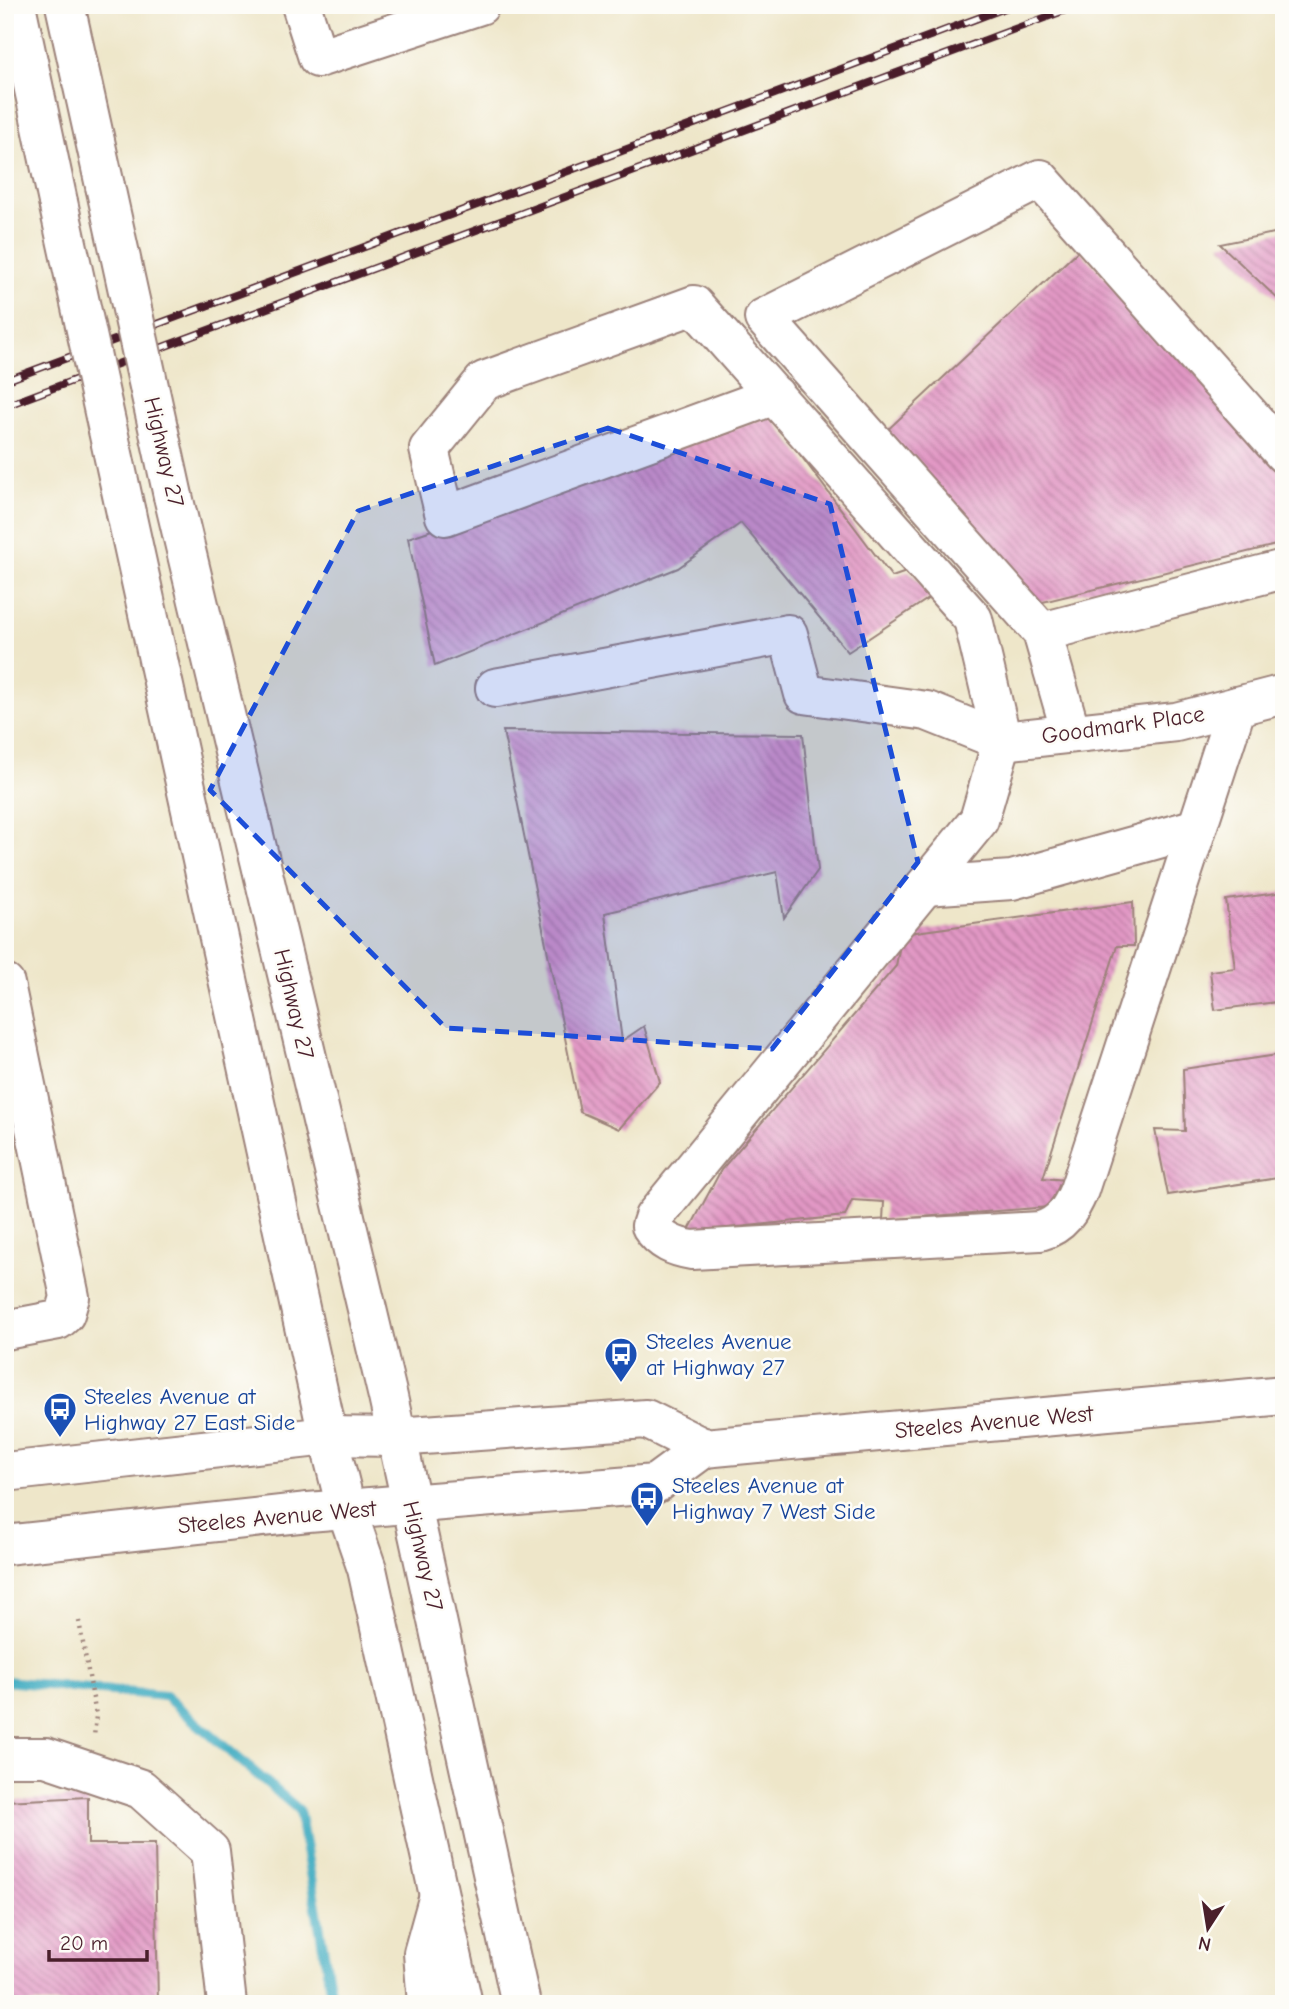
<svg xmlns="http://www.w3.org/2000/svg" width="1289" height="2009" font-family="'Comic Neue',sans-serif">
	<style>
		.lines { fill: none; stroke-linecap: round; stroke-linejoin: round }
		.stream { stroke: #43adc2; stroke-width: 10 }
		.building { fill: url(#building-back-hatch) }
		.minor-casing { stroke: #9c827a; stroke-width: 42 }
		.major-casing { stroke: #9c827a; stroke-width: 42 }
		.highway-casing { stroke: #9c827a; stroke-width: 42 }
		.path { stroke: #9c827a; stroke-width: 4.5; stroke-dasharray: 2 5; stroke-linecap: butt }
		.minor { stroke: #fff; stroke-width: 38 }
		.major { stroke: #fff; stroke-width: 38 }
		.highway { stroke: #fff; stroke-width: 38 }
		.rail-casing { stroke: #4a1f2b; stroke-width: 8 }
		.rail { stroke: #fdfcf7; stroke-width: 5; stroke-dasharray: 16; stroke-linecap: butt }
		.major-bridge-casing { stroke: #9c827a; stroke-width: 42; stroke-linecap: butt }
		.major-bridge { stroke: #fff; stroke-width: 38 }
		.marked { fill: #1d4ed8; fill-opacity: 0.2; stroke: #1d4ed8; stroke-width: 5; stroke-dasharray: 14 9; stroke-linejoin: round }
		.labels { text-anchor: middle; dominant-baseline: central; stroke-width: 5; stroke-linejoin: round; paint-order: stroke }
		.street-label { font-size: 23px; fill: #4a1f2b; stroke: #fdfcf7 }
		.transit-label { font-size: 23px; fill: #164399; stroke: #fdfcf7; text-anchor: start }
	</style>
	<defs>
		<pattern id="building-back-hatch" width="6" height="6" patternUnits="userSpaceOnUse" patternTransform="scale(1.75)"><rect width="6" height="6" fill="#e298c5"/><path d="M-1 5l2 2M0 0l6 6M5-1l2 2" fill="none" stroke="#b97ba0"/></pattern>
	</defs>
	<rect width="100%" height="100%" fill="#fdfcf7"/>
	<filter id="ink" filterUnits="userSpaceOnUse"><feTurbulence type="fractalNoise" baseFrequency=".0143" numOctaves="2"/><feDisplacementMap in="SourceGraphic" scale="14" xChannelSelector="R" yChannelSelector="G"/><feConvolveMatrix kernelMatrix="1 2 1 2 8 2 1 2 1" color-interpolation-filters="sRGB"/></filter>
	<filter id="wash" filterUnits="userSpaceOnUse"><feTurbulence type="fractalNoise" baseFrequency=".00686" numOctaves="4" result="noise"/><feDisplacementMap in="SourceGraphic" scale="28" xChannelSelector="R" yChannelSelector="G"/><feGaussianBlur stdDeviation="1.57" result="paint"/><feColorMatrix in="noise" values="0 0 0 0 0 0 0 0 0 0 0 0 0 0 0 0 0 1.4 0 .05"/><feComposite in="paint" operator="in"/></filter>
	<g filter="url(#wash)">
		<rect width="100%" height="100%" fill="#eee6c9"/>
		<g class="lines">
			<path class="stream" d="M5 1681 165 1696 299 1810 333 2004"/>
		</g>
		<g id="blocks">
			<g class="building">
				<path d="M1284 231V305L1220 244Z"/>
				<path d="M1079 250 1284 466V543L1039 603 881 436Z"/>
				<path d="M771 416 892 577 909 571 932 596 848 652 741 523 678 568 435 666 408 538Z"/>
				<path d="M503 731 803 734 818 870 784 918 777 872 605 913 622 1041 644 1026 660 1082 619 1129 580 1112Z"/>
				<path d="M1284 892V1001L1215 1010 1210 971 1235 968 1226 900Z"/>
				<path d="M1133 902 1134 946H1117L1043 1178 1066 1180 1061 1206 883 1220 884 1202 852 1200 845 1216 688 1232 721 1170 896 966 902 934Z"/>
				<path d="M1284 1054V1177L1168 1195 1155 1130 1185 1131 1183 1069Z"/>
				<path d="M88 1797V1844H155L158 2004H5V1801Z"/>
			</g>
		</g>
	</g>
	<g filter="url(#ink)">
		<use href="#blocks" fill-opacity="0" stroke="#9c827a" stroke-width="2"/>
		<g class="lines">
			<defs>
				<g id="minor">
					<path d="M301 5 318 58 480 5"/>
					<path d="M775 395 445 516 429 449 484 381 694 305 973 619 1002 741 979 820 654 1217 651 1226C661 1242 675 1247 692 1250L1040 1231C1062 1225 1071 1209 1079 1190L1237 706"/>
					<path d="M1042 632 1284 569"/>
					<path d="M495 688 788 634 804 694 927 711 1002 741 1176 722 1284 694"/>
					<path d="M1071 733 1042 632 764 318 1040 179 1284 454"/>
					<path d="M925 886 1012 880 1197 828"/>
					<path d="M5 984 70 1297 65 1314 58 1320 5 1330"/>
					<path d="M5 1757H46L141 1789 210 1851 227 2004"/>
				</g>
				<g id="major">
					<path d="M16 5 58 202"/>
					<path d="M65 5 105 186"/>
					<path d="M173 496 388 1397 521 2004"/>
					<path d="M126 513 328 1436 346 1508 367 1569 463 2004"/>
					<path d="M5 1472 328 1436 396 1437 646 1419 704 1448"/>
					<path d="M5 1545 308 1512 655 1484 704 1448 1284 1395"/>
				</g>
				<path id="highway" d="M427 2004 423 1953 438 1899"/>
			</defs>
			<use href="#minor" class="minor-casing"/>
			<use href="#major" class="major-casing"/>
			<use href="#highway" class="highway-casing"/>
			<path class="path" d="M79 1621 96 1715 94 1737"/>
			<use href="#minor" class="minor"/>
			<use href="#major" class="major"/>
			<use href="#highway" class="highway"/>
			<defs>
				<g id="rail">
					<path d="M5 381 1013 5"/>
					<path d="M5 406 1079 5"/>
				</g>
			</defs>
			<use href="#rail" class="rail-casing"/>
			<use href="#rail" class="rail"/>
			<defs>
				<g id="major-bridge">
					<path d="M105 186 173 496"/>
					<path d="M58 202 126 513"/>
				</g>
			</defs>
			<use href="#major-bridge" class="major-bridge-casing"/>
			<use href="#major-bridge" class="major-bridge"/>
		</g>
	</g>
	<path class="marked" d="M608 428 830 504 918 862 772 1049 446 1028 210 790 358 511Z"/>
	<defs>
		<symbol id="bus-pin" viewBox="-11 -11 22 30"><path d="M0 17L-7.5 6A9.5 9.5 0 1 1 7.5 6Z" fill="#1a4fb4" stroke="#fdfcf7"/><path d="M-5-6H5V4H4V6H2V4H-2V6H-4V4H-5ZM-3.5-4V0h7V-4ZM-3.5 1.2v1.5H-2V1.2ZM2 1.2v1.5H3.5V1.2Z" fill="#fff"/></symbol>
	</defs>
	<g fill-rule="evenodd">
		<use href="#bus-pin" x="602" y="1335" width="38" height="52"/>
		<use href="#bus-pin" x="41" y="1390" width="38" height="52"/>
		<use href="#bus-pin" x="628" y="1479" width="38" height="52"/>
	</g>
	<g class="labels">
		<g class="street-label">
			<text transform="translate(164 452) rotate(77)">Highway 27</text>
			<text transform="translate(1123 725) rotate(-8)">Goodmark Place</text>
			<text transform="translate(294 1004) rotate(77)">Highway 27</text>
			<text transform="translate(994 1422) rotate(-5)">Steeles Avenue West</text>
			<text transform="translate(277 1517) rotate(-5)">Steeles Avenue West</text>
			<text transform="translate(423 1556) rotate(77)">Highway 27</text>
		</g>
		<g class="transit-label">
			<text x="646" y="1341">Steeles Avenue<tspan x="646" dy="26">at Highway 27</tspan></text>
			<text x="84" y="1396">Steeles Avenue at<tspan x="84" dy="26">Highway 27 East Side</tspan></text>
			<text x="672" y="1485">Steeles Avenue at<tspan x="672" dy="26">Highway 7 West Side</tspan></text>
		</g>
	</g>
	<rect width="1289" height="2009" fill="none" stroke="#fdfcf7" stroke-width="28"/>
	<g transform="translate(1208 1928) rotate(192)" stroke="#fdfcf7" stroke-width="5" paint-order="stroke">
	<path d="M0-5L12 26L0 18L-12 26Z" fill="#4a1f2b"/>
	<text y="-10" font-size="19" font-weight="bold" text-anchor="middle" fill="#4a1f2b">N</text>
	</g>
	<path d="M49 1950v10h98v-10" fill="none" stroke="#4a1f2b" stroke-width="3.5"/>
	<text x="60" y="1950" font-size="21" fill="#4a1f2b" stroke="#fdfcf7" stroke-width="5" paint-order="stroke">20 m</text>
</svg>
